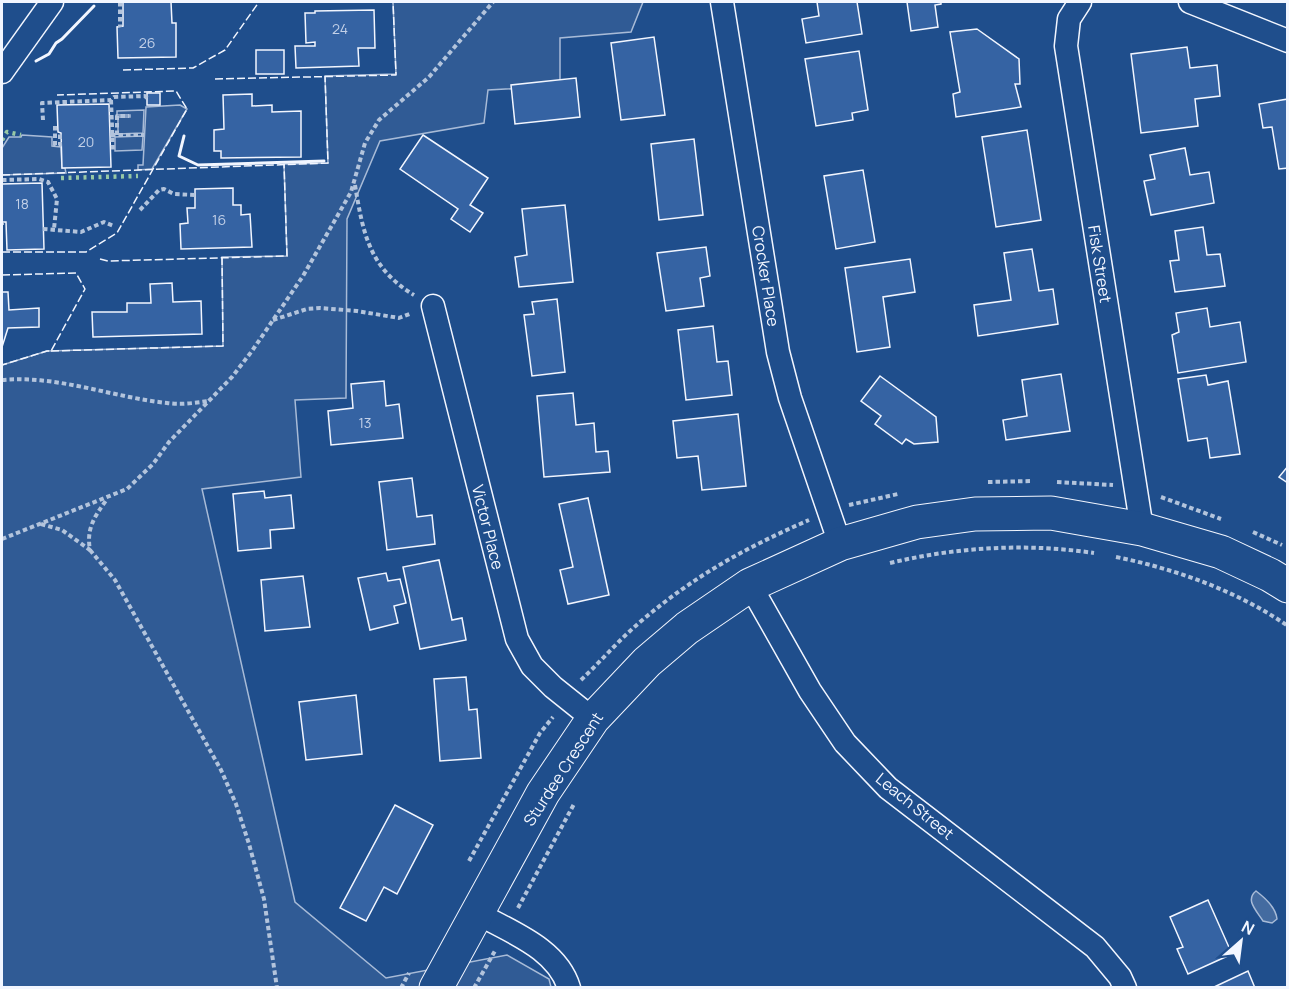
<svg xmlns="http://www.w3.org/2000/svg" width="1289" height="989" font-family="Manrope,sans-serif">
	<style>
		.green { fill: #305b95; stroke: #a8bbd7; stroke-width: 1.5 }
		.water { fill: #446ba0; stroke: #a8bbd7; stroke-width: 1.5 }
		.building { fill: #3563a3; stroke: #f2f6ff; stroke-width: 1.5 }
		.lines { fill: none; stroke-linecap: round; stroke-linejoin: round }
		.street-casing { stroke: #f2f6ff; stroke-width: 25 }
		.secondary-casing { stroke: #f2f6ff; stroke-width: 35 }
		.path { stroke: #b3c4dc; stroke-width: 4; stroke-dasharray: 4.5 3; stroke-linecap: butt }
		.street { stroke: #1f4e8c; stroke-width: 22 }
		.secondary { stroke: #1f4e8c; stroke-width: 33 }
		.hedge { stroke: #97c8a6; stroke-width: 4.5; stroke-dasharray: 3 4.5; stroke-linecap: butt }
		.fence { stroke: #f2f6ff; stroke-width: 1.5; stroke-dasharray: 8 3; stroke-linecap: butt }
		.wall { stroke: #f2f6ff; stroke-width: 3 }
		.labels { text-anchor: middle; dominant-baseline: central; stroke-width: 4.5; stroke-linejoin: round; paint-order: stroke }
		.number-label { font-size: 14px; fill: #c3d1e8 }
		.street-label { font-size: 16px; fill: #f2f6ff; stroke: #1f4e8c }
	</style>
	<rect width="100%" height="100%" fill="#1f4e8c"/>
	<g class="green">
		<path d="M393 2H643L631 32 560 38V86L488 90 484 123 380 141 347 219 346 398 295 400 301 477 202 489 295 902 386 978 507 955 549 979 551 987H2V365L47 351 223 346 222 257 287 256 284 164 328 163 325 76 396 74Z"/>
		<path d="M180 105 187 109 152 169 138 170V165H143L146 107Z"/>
		<path d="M144 110 143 133 118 134V117H130V115H117V111Z"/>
		<path d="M22 135 52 137V146L61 147 62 168H65L66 173 2 175V148L9 137H21Z"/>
		<path d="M143 136 142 150 115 151V137Z"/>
	</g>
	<path class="water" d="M1256 891C1264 897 1276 908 1277 919L1272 923 1263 921C1256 910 1245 900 1256 891Z"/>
	<g class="building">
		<path d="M123 2H171L172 23H176V57L118 58 117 27 123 26Z"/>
		<path d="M817 2H857L862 34 806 43 802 19 819 16Z"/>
		<path d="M907 2H941V4L935 5 938 27 911 31Z"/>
		<path d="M374 10 375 48H358L359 66 296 68 295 46H315V42L306 43 305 13H315V11Z"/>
		<path d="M977 29 1019 59 1020 84H1015L1021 107 956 117 953 94 960 92 950 32Z"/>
		<path d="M654 37 665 115 621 120 611 43Z"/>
		<path d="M1187 47 1190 68 1217 65 1220 96 1195 99 1198 126 1141 133 1131 54Z"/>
		<rect x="256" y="50" width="28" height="24"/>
		<path d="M859 51 868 110 852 113 853 120 816 126 805 59Z"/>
		<path d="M576 78 580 117 515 124 511 85Z"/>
		<rect x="147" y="93" width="13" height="12"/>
		<path d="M252 94V106L272 105V112L301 111V157L221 158V151H214V130L224 129 223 95Z"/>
		<path d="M1288 99V168L1279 169 1272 127 1263 128 1259 104Z"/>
		<path d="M109 104 111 167 62 168 61 133 58 132 57 105Z"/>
		<path d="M1027 130 1041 220 996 227 982 137Z"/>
		<path d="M423 135 488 178 470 205 483 213 470 232 451 219 458 209 400 169Z"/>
		<path d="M694 139 703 215 659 220 651 144Z"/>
		<path d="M1185 148 1190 175 1209 172 1214 203 1151 215 1144 181 1155 179 1150 155Z"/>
		<path d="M863 170 875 242 836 249 824 176Z"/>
		<path d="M42 183 44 249 7 250 6 222H2V184Z"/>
		<path d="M233 188V205H241V215L250 214 252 247 181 249 180 224 188 223 187 208H195V189Z"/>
		<path d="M565 205 573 282 519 287 515 257 527 255 522 209Z"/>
		<path d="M1203 227 1207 255 1220 254 1225 286 1175 292 1170 261 1179 260 1175 231Z"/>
		<path d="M706 247 710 276 700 278 704 306 666 311 657 253Z"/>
		<path d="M1032 249 1039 291 1053 289 1058 324 978 336 974 305 1011 300 1004 253Z"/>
		<path d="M910 259 915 292 883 297 890 347 857 352 845 268Z"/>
		<path d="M172 283 173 302 201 301 202 334 93 337 92 312H127V303H151L150 284Z"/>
		<path d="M2 292H8L9 310 39 308V327L8 328 2 347Z"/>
		<path d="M557 299 565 372 532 376 524 315 534 314 532 302Z"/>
		<path d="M1207 308 1210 327 1240 322 1246 362 1178 373 1172 335 1179 332 1176 313Z"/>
		<path d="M713 326 717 362 728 361 732 395 686 400 678 330Z"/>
		<path d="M1061 374 1070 431 1006 440 1003 420 1027 416 1022 380Z"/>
		<path d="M1206 375 1208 385 1228 381 1240 454 1210 458 1207 438 1188 441 1178 379Z"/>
		<path d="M880 376 936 417 938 442 914 444 906 439 902 444 875 424 881 416 861 401Z"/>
		<path d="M384 381 386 406 399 404 403 438 331 445 328 411 353 408 351 384Z"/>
		<path d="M573 393 576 425 594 423 596 452 608 451 610 472 544 477 537 396Z"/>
		<path d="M738 414 746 486 702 490 698 456 677 458 673 421Z"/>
		<path d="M1288 466V483L1279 477Z"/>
		<path d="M412 478 417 517 432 515 435 544 387 550 379 482Z"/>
		<path d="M264 491 265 498 291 495 294 528 270 530 271 548 238 551 233 494Z"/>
		<path d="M588 498 609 595 568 604 560 570 573 567 559 504Z"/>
		<path d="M439 560 452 620 462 618 466 640 420 649 403 567Z"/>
		<path d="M386 573 388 581 400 579 406 603 394 606 398 623 370 630 358 578Z"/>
		<path d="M303 576 310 627 265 631 261 580Z"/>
		<path d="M466 677 469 710 477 709 481 758 440 761 434 679Z"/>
		<path d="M356 695 362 754 306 760 299 702Z"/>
		<path d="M395 805 433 825 397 894 384 887 366 921 340 908Z"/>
		<path d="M1208 900 1232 954 1188 974 1177 949 1183 947 1170 917Z"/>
		<path d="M1248 971 1255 988H1212Z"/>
	</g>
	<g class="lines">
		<defs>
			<g id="street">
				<path d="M722 2 778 352 790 398 840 544"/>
				<path d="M1080 2 1069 19 1066 46 1142 529"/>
				<path d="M1190 2 1288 41"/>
				<path d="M2 72 52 2"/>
				<path d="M433 306 517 639 532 666 553 687 593 719"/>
				<path d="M750 585 810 691 845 743 888 788 1095 947 1120 977 1125 988"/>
				<path d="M477 913C510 932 557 948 569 988"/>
			</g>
			<path id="secondary" d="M436 988 543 793 593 719 647 662 687 628 750 585 840 544 917 522 975 514 1051 513 1142 529 1221 552 1270 575 1288 586"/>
		</defs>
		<use href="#street" class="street-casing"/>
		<use href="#secondary" class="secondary-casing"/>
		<g class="path">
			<path d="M120 2V27"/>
			<path d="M111 100 113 152"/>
			<path d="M43 120 42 103 111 100 114 97 145 96 147 98"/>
			<path d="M55 126V145H60V133"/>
			<path d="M111 135H144"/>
			<path d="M117 135V116H129"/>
			<path d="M2 180 39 179 48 182 57 199 54 229"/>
			<path d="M355 185C363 233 369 268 414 295"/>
			<path d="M140 210 159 190 164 189 174 194 195 195"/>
			<path d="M2 225V223"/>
			<path d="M43 229 81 232 104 222 114 226"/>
			<path d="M273 320 307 309 320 308 357 311 399 318 412 313"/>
			<path d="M2 380C58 375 111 397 167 403 180 405 195 403 208 401"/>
			<path d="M988 482 1032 481"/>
			<path d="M1057 482 1113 485"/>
			<path d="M1161 497 1221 519"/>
			<path d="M849 505 898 494"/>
			<path d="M41 524 62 530 90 550C86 528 95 516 107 499"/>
			<path d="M1253 532 1282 545"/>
			<path d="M2 539 127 489 153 464 169 442 232 377 252 351 303 276 351 192 365 143 379 120 429 77 493 2"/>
			<path d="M90 550 115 580 221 770 236 804 249 844 264 899 277 988"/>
			<path d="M1116 557C1176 569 1237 591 1288 626"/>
			<path d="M890 563C957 547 1026 543 1094 553"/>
			<path d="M581 680C601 661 619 640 640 622 694 576 745 548 809 520"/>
			<path d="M469 861 540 733 553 717"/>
			<path d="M518 908 574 804"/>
			<path d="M401 988 409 973"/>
			<path d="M474 988 496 949"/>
		</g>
		<use href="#street" class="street"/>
		<use href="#secondary" class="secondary"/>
		<g class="hedge">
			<path d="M2 140 7 132 21 135"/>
			<path d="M61 178 138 176"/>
		</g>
		<g class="fence">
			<path d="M123 70 193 68 225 50 259 2"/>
			<path d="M215 79 396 75 393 2"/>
			<path d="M2 175 328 163 325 76"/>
			<path d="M2 252H86L117 233 187 109 176 91 57 95"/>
			<path d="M100 259 108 261 287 256 284 164"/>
			<path d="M2 275 76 273 85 289 51 351H47L2 365"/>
			<path d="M51 351 223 346 222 257"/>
		</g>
		<g class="wall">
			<path d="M36 61 49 54 56 43 62 39 94 6"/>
			<path d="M184 136 179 156 198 165 324 161"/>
		</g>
	</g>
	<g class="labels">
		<g class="number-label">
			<text x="340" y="28">24</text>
			<text x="147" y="42">26</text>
			<text x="86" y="141">20</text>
			<text x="22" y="203">18</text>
			<text x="219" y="219">16</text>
			<text x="365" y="422">13</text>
		</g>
		<g class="street-label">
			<text transform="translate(1100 264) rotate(81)">Fisk Street</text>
			<text transform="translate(766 276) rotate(81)">Crocker Place</text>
			<text transform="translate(488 527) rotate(76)">Victor Place</text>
			<text transform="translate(563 769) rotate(-57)">Sturdee Crescent</text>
			<text transform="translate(915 806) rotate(39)">Leach Street</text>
		</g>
	</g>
	<rect width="1289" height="989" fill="none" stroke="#f2f6ff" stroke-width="6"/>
	<g transform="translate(1241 941) rotate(28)" stroke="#1f4e8c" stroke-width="4.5" paint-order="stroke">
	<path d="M0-4.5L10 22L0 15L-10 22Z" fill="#f2f6ff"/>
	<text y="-9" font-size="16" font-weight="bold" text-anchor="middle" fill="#f2f6ff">N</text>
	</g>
</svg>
